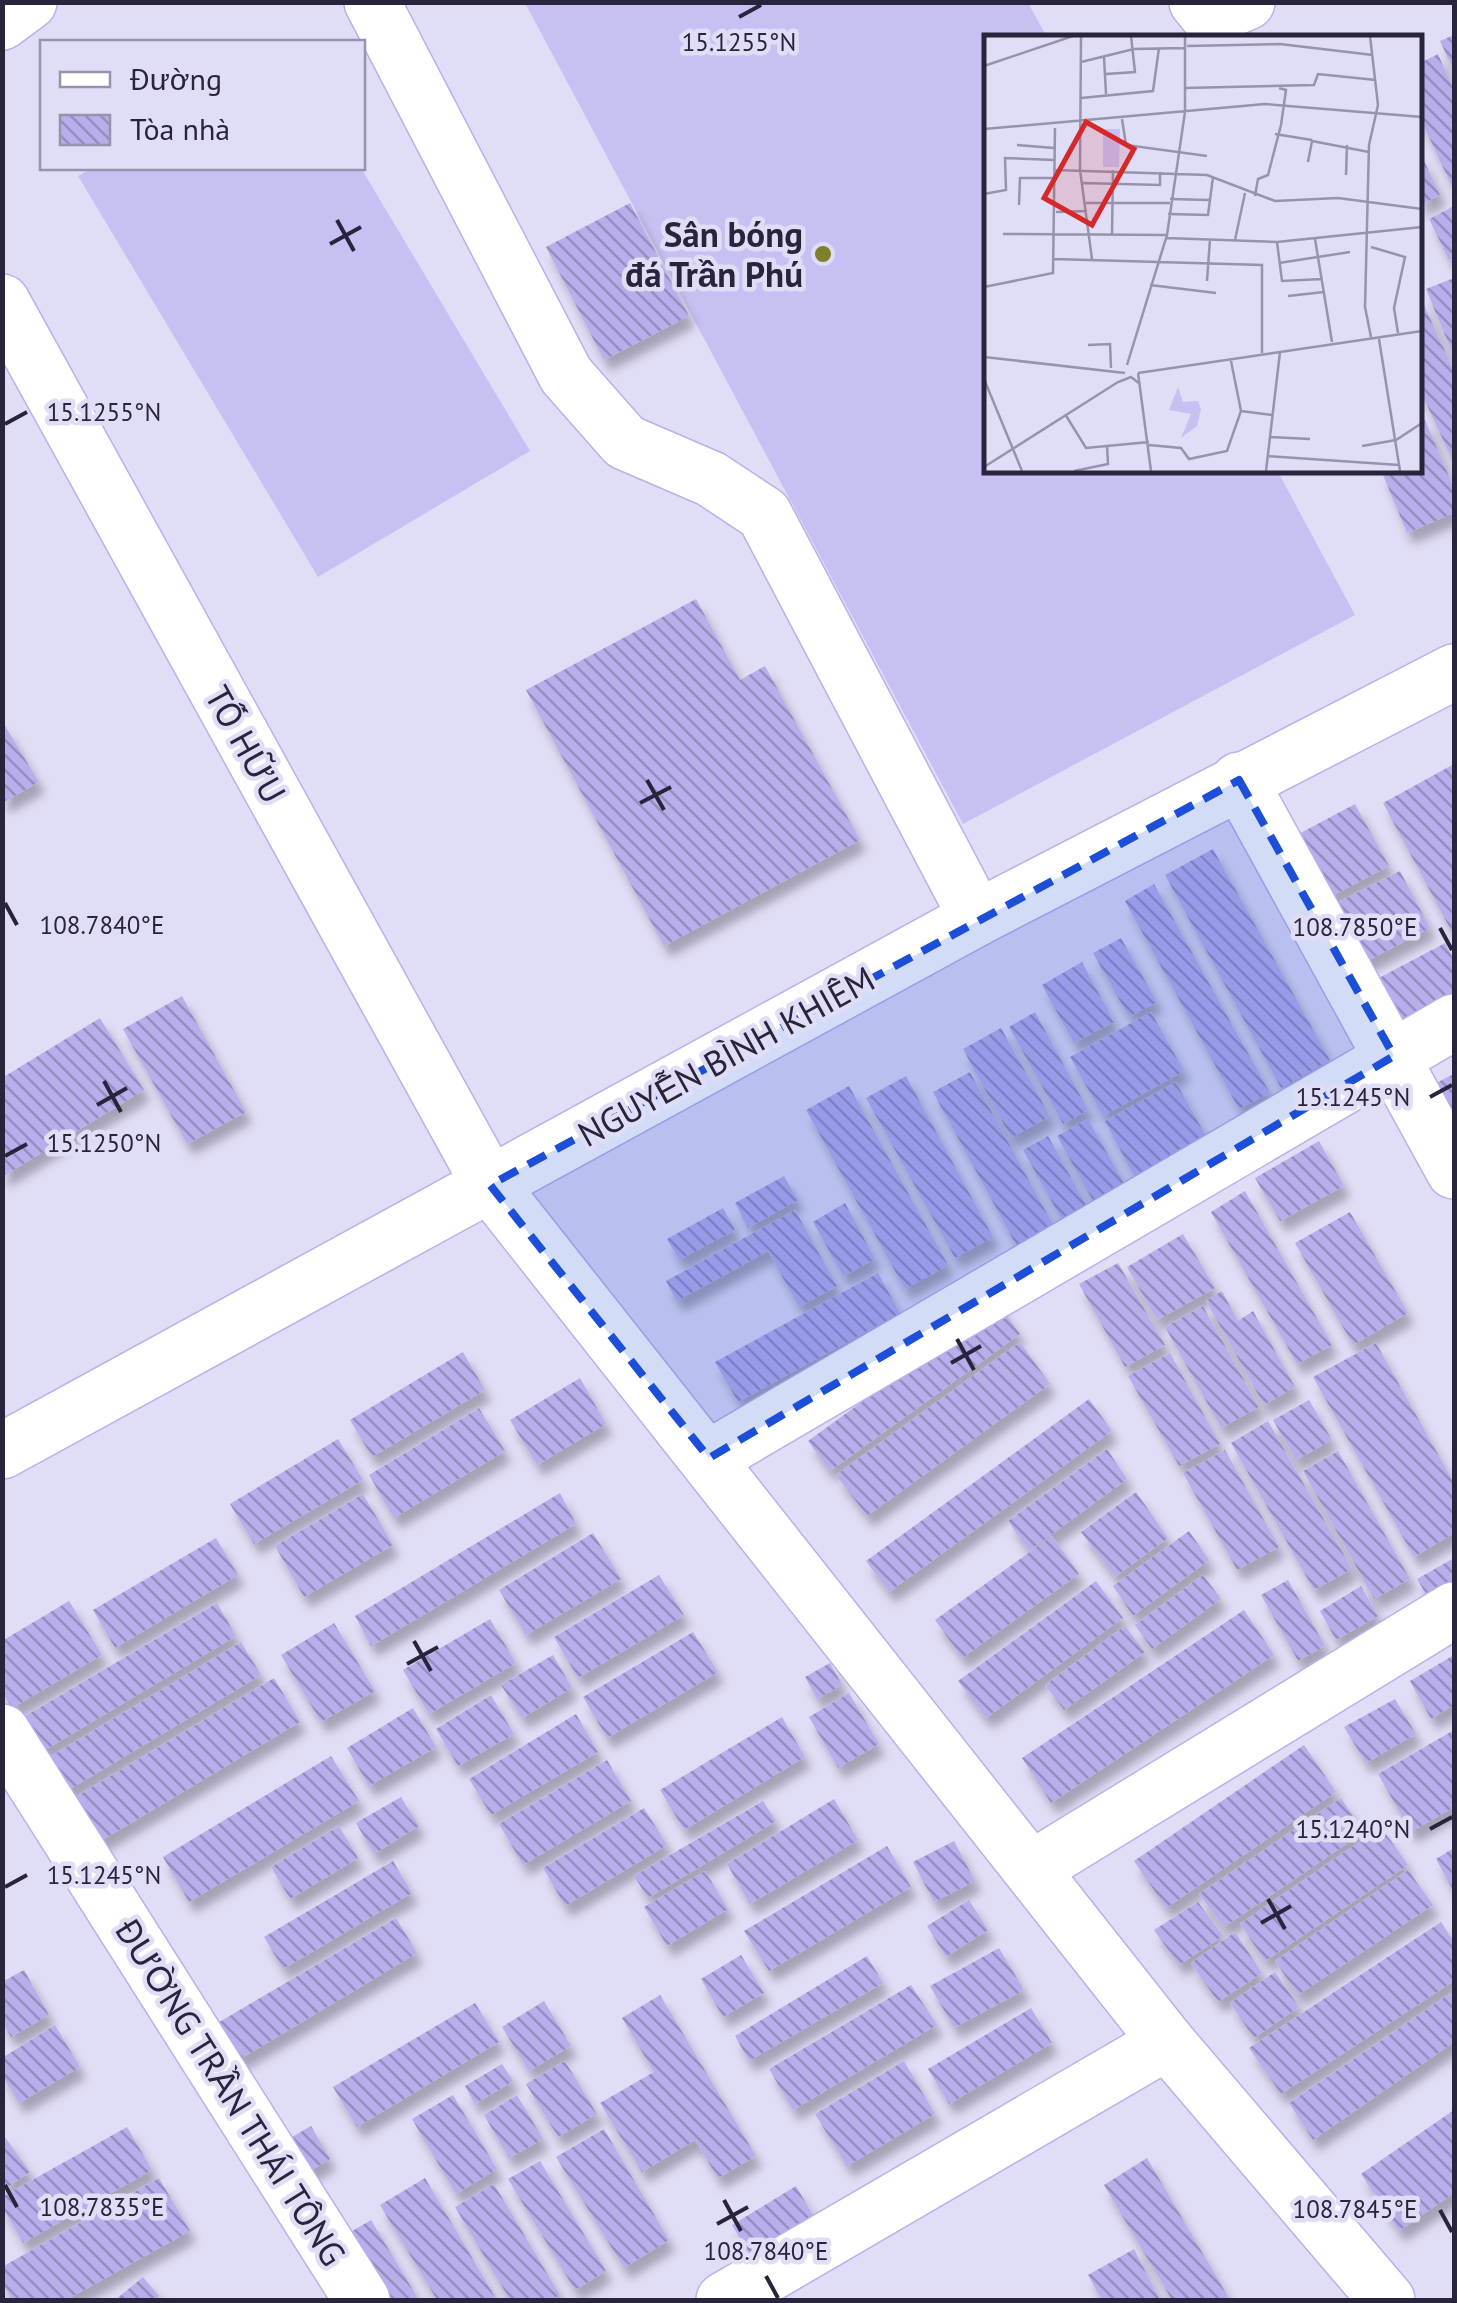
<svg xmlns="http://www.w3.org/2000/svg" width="1457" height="2303" font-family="'PT Sans',sans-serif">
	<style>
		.pitch { fill: #c7c1f3 }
		.building { fill: url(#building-back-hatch); filter: url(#shadow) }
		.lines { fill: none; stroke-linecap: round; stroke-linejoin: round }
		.minor-casing { stroke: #b9b0ed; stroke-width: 58 }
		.minor { stroke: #fff; stroke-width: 55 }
		.marked { fill: #1d4ed8; fill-opacity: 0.2; stroke: #1d4ed8; stroke-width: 8; stroke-dasharray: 20 12; stroke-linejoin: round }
		.ticks { fill: none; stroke: #28243c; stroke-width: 4 }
		.poi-dot { fill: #7f802a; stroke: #e0ddf6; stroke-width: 4 }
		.labels { text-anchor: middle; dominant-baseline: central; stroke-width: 9; stroke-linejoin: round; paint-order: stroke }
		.poi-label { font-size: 35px; font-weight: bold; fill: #28243c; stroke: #e0ddf6; text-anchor: end }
		.street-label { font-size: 35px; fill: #28243c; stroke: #e0ddf6 }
		.inset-road { fill: none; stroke: #9693ac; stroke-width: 2.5 }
		.view { fill: #d62828; fill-opacity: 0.15; stroke: #d62828; stroke-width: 5 }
		.inset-edge { fill: none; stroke: #28243c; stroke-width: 5 }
		.ticks-label { font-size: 25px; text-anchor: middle; fill: #28243c; stroke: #e0ddf6; stroke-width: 9; stroke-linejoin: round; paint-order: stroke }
	</style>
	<defs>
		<pattern id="building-back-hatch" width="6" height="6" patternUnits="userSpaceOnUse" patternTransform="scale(2.5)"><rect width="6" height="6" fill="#b7aeeb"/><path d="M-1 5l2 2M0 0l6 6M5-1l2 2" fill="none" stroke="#958dc0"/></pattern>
		<filter id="shadow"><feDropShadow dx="6" dy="11" stdDeviation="5" flood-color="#0004"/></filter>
	</defs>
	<rect width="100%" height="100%" fill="#e0ddf6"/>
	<g class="pitch">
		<path d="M525 3H1028L1047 37 987 38V470H1277L1355 615 963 824Z"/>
		<path d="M92 168H361L530 451 318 577 78 176Z"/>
	</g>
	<g class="building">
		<path d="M1454 35V71L1440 41Z"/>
		<path d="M1438 54 1454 90V191L1420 118V63Z"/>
		<path d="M1420 152 1440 195 1420 205Z"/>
		<path d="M630 203 689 316 604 360 546 247Z"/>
		<path d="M1454 206V258L1449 260 1429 219Z"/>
		<path d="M1454 278V357L1426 289Z"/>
		<path d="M1420 296 1454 371V464L1420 390Z"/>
		<path d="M1425 420 1454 488V513L1407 533 1381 470H1420V422Z"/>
		<path d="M696 599 740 680 765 666 860 840 664 946 526 690Z"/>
		<path d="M2 721 39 782 2 803Z"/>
		<path d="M1454 764V936L1383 803Z"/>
		<path d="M1355 804 1389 866 1328 898 1295 836Z"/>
		<path d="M1213 849 1330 1060 1281 1088 1165 875Z"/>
		<path d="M1400 871 1430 928 1360 965 1329 907Z"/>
		<path d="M1154 884 1270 1093 1239 1109 1125 901Z"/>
		<path d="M1121 938 1157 1002 1129 1017 1093 953Z"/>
		<path d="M1445 943 1454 960V1011L1405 1037 1375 980Z"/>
		<path d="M1082 962 1114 1022 1074 1043 1042 985Z"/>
		<path d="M182 996 246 1112 187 1144 123 1029Z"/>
		<path d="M1035 1012 1088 1110 1063 1124 1009 1027Z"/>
		<path d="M1151 1012 1184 1071 1103 1116 1070 1057Z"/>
		<path d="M100 1018 144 1090 2 1177V1078Z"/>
		<path d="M1001 1028 1050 1116 1011 1138 963 1049Z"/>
		<path d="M970 1072 1057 1232 1020 1252 933 1092Z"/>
		<path d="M1454 1074V1154L1422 1090Z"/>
		<path d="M906 1076 993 1237 955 1258 866 1098Z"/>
		<path d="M1176 1082 1213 1149 1141 1189 1105 1121Z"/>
		<path d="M849 1086 948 1265 905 1289 806 1110Z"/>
		<path d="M1088 1119 1125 1185 1093 1201 1057 1136Z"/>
		<path d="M1048 1136 1096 1223 1071 1236 1023 1150Z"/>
		<path d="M1319 1141 1344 1186 1280 1221 1255 1178Z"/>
		<path d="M784 1176 798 1200 748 1228 735 1203Z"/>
		<path d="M1245 1191 1332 1345 1297 1364 1211 1212Z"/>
		<path d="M845 1203 875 1259 843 1276 813 1222Z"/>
		<path d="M723 1208 735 1230 679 1260 667 1239Z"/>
		<path d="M795 1210 837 1286 799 1307 768 1251 677 1301 666 1281Z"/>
		<path d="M1350 1212 1408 1313 1353 1345 1295 1243Z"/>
		<path d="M1183 1234 1215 1288 1157 1320 1127 1267Z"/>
		<path d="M1118 1263 1165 1345 1125 1367 1079 1284Z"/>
		<path d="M878 1273 900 1313 738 1402 715 1362Z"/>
		<path d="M1222 1291 1238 1321 1253 1311 1295 1387 1264 1405 1206 1301Z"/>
		<path d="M998 1303 1020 1334 830 1471 808 1441Z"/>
		<path d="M1203 1306 1259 1407 1221 1428 1165 1327Z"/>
		<path d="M1020 1342 1050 1384 867 1516 836 1475Z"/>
		<path d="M1376 1343 1454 1483V1533L1414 1557 1313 1377Z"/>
		<path d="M463 1352 485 1390 372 1457 350 1420Z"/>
		<path d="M1170 1353 1220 1444 1179 1466 1128 1376Z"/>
		<path d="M580 1378 606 1424 537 1465 510 1420Z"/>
		<path d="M1089 1399 1112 1431 889 1592 866 1561Z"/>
		<path d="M1309 1400 1332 1440 1296 1460 1273 1420Z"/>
		<path d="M479 1408 505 1451 394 1518 369 1475Z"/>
		<path d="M1268 1421 1352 1569 1314 1590 1231 1443Z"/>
		<path d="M338 1439 363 1480 254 1544 230 1504Z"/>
		<path d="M1107 1449 1127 1479 1029 1551 1008 1521Z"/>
		<path d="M1225 1450 1279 1547 1237 1570 1183 1473Z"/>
		<path d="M1338 1451 1410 1579 1374 1599 1303 1471Z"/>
		<path d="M1136 1492 1168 1538 1115 1577 1081 1532Z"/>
		<path d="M560 1493 576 1524 371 1646 355 1616Z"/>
		<path d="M363 1494 393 1545 304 1597 275 1546Z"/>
		<path d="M1189 1531 1209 1560 1133 1616 1113 1586Z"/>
		<path d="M593 1533 621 1579 526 1635 499 1590Z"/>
		<path d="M1052 1536 1079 1574 962 1658 935 1620Z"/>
		<path d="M216 1538 238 1575 115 1648 93 1610Z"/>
		<path d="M1454 1558V1590L1431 1603 1417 1579Z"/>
		<path d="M659 1575 684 1615 578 1678 554 1637Z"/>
		<path d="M1203 1575 1221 1599 1152 1649 1135 1625Z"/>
		<path d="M1288 1580 1325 1646 1298 1661 1261 1595Z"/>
		<path d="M1096 1581 1123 1618 986 1718 958 1681Z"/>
		<path d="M1361 1586 1378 1616 1336 1640 1320 1611Z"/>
		<path d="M69 1601 102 1655 12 1708 2 1692V1641Z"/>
		<path d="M217 1603 236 1636 30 1759 10 1725Z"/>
		<path d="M1244 1610 1274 1655 1051 1803 1022 1758Z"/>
		<path d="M490 1619 516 1663 429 1714 403 1670Z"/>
		<path d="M334 1623 375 1691 321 1722 281 1655Z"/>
		<path d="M1125 1626 1145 1652 1064 1710 1045 1685Z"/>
		<path d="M693 1632 718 1672 607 1738 583 1697Z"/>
		<path d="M241 1642 261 1675 62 1794 43 1761Z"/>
		<path d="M553 1655 572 1688 522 1718 501 1685Z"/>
		<path d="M1454 1655V1705L1431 1719 1410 1681Z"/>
		<path d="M830 1663 842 1685 817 1699 805 1677Z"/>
		<path d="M274 1678 300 1722 89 1848 64 1804Z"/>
		<path d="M849 1693 879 1744 838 1768 809 1717Z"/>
		<path d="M491 1695 514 1734 458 1766 436 1729Z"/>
		<path d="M1395 1699 1416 1734 1366 1763 1344 1727Z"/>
		<path d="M413 1708 436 1747 369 1786 347 1748Z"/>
		<path d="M576 1714 598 1752 491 1815 469 1779Z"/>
		<path d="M782 1717 805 1757 684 1830 660 1790Z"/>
		<path d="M1454 1730V1807L1411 1832 1378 1774Z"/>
		<path d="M1304 1745 1336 1792 1166 1908 1134 1861Z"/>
		<path d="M331 1756 359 1801 189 1902 163 1857Z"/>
		<path d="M607 1760 631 1801 523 1865 499 1824Z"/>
		<path d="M401 1797 419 1826 374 1854 356 1823Z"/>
		<path d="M1341 1798 1364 1832 1224 1927 1199 1894Z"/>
		<path d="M834 1799 858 1840 750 1904 727 1864Z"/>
		<path d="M763 1801 776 1821 648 1898 634 1876Z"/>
		<path d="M644 1808 667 1845 565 1906 543 1868Z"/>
		<path d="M339 1826 358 1858 290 1899 271 1867Z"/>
		<path d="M1381 1827 1408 1865 1265 1961 1240 1924Z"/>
		<path d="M954 1841 975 1881 934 1902 913 1862Z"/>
		<path d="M887 1846 911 1887 769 1971 744 1931Z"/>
		<path d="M1454 1848V1892L1436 1859Z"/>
		<path d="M393 1861 412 1893 283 1969 264 1937Z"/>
		<path d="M1408 1870 1433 1905 1298 1995 1275 1961Z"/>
		<path d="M705 1871 728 1909 667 1946 644 1907Z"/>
		<path d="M969 1900 988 1930 946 1957 927 1926Z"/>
		<path d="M1198 1902 1223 1936 1179 1965 1154 1930Z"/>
		<path d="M396 1918 417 1953 227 2067 204 2031Z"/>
		<path d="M1441 1922 1454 1942V1981L1281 2094 1249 2048Z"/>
		<path d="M1235 1932 1262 1973 1218 2002 1191 1963Z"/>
		<path d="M999 1948 1024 1990 954 2028 930 1986Z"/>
		<path d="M741 1955 764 1993 723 2017 701 1979Z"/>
		<path d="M867 1956 883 1983 749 2061 735 2036Z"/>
		<path d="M24 1970 49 2015 11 2037 2 2022V1982Z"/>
		<path d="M1275 1972 1299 2007 1254 2038 1230 2003Z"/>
		<path d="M911 1985 937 2025 793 2110 769 2069Z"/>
		<path d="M1454 1991V2042L1313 2140 1289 2103Z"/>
		<path d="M660 1995 756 2156 718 2178 695 2140 642 2172 600 2103 654 2072 622 2018Z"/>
		<path d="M544 2001 571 2046 529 2071 502 2027Z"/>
		<path d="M475 2003 499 2042 357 2127 333 2087Z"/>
		<path d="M1031 2008 1052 2043 949 2104 928 2069Z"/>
		<path d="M55 2025 80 2067 19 2103 2 2075V2058Z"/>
		<path d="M565 2061 597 2114 558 2137 526 2084Z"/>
		<path d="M904 2061 935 2114 847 2166 815 2114Z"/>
		<path d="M502 2064 513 2081 475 2104 465 2086Z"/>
		<path d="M453 2095 497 2169 456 2194 412 2119Z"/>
		<path d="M517 2095 543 2139 509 2158 484 2115Z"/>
		<path d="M1454 2110V2193L1399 2231 1361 2174Z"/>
		<path d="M311 2126 330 2159 295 2180 275 2147Z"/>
		<path d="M127 2127 152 2170 23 2243 2 2206V2197Z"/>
		<path d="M604 2129 669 2240 624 2268 556 2157Z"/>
		<path d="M2 2133 30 2172 2 2191Z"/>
		<path d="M1147 2158 1230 2300H1172L1104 2185Z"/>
		<path d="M540 2161 606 2271 575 2290 508 2179Z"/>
		<path d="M159 2178 190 2231 66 2300H13L2 2283V2267Z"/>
		<path d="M425 2178 497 2300H437L380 2205Z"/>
		<path d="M494 2184 560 2295 551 2300H510L455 2207Z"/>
		<path d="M796 2186 814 2217 750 2255 732 2225Z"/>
		<path d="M371 2220 419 2300H370L335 2241Z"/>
		<path d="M1134 2249 1160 2300H1102L1088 2275Z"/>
		<path d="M143 2277 159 2296 154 2300H115Z"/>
	</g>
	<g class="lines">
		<defs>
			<g id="minor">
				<path d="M372 2 566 375 625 442 711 479 764 514 977 918"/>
				<path d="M1197 2 1210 18 1247 2"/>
				<path d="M2 22 29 2"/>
				<path d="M2 302 490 1185 1167 2042 1387 2300"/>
				<path d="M1239 780 1454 1171"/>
				<path d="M2 1451 977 918 1454 672"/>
				<path d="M709 1458 1454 1022"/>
				<path d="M2 1732 362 2300"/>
				<path d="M1033 1868 1454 1610"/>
				<path d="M724 2300 1167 2042"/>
			</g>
		</defs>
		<use href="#minor" class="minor-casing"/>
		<use href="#minor" class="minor"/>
	</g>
	<path class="marked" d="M1239 780 1394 1056 709 1458 490 1185Z"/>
	<path class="ticks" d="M739 17 761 5M337 220 354 251M330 244 361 227M5 424 27 412M647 780 664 810M640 803 671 787M5 903 17 925M1440 928 1452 950M104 1081 121 1112M1430 1097 1452 1085M97 1105 127 1088M5 1156 27 1144M957 1339 974 1370M951 1363 981 1346M414 1641 431 1671M407 1664 438 1647M1430 1829 1452 1817M5 1887 27 1875M1268 1899 1285 1929M1261 1923 1291 1906M5 2185 17 2207M724 2200 741 2231M1440 2210 1452 2232M717 2224 748 2207M766 2276 778 2298"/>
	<circle class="poi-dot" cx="823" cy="254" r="10"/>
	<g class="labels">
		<g class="poi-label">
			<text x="803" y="234">Sân bóng<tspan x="803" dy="40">đá Trần Phú</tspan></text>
		</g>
		<g class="street-label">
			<text transform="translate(246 744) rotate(61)">TỐ HỮU</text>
			<text transform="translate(726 1056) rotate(-29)">NGUYỄN BÌNH KHIÊM</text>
			<text transform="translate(231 2092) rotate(58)">ĐƯỜNG TRẦN THÁI TÔNG</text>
		</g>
	</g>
	<g transform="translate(984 35)">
		<rect width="438" height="438" fill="#e0ddf6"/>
		<path d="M194 352 199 367 214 366 217 374 213 391 197 403 207 379 185 375Z" fill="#c7c1f3"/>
		<path d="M119 94H136L135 132H119Z" fill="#c7c1f3"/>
		<path class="inset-road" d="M97 1 96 135 108 224M386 1 394 70 385 110 381 272 387 302M203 11 296 9 389 20M120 22 122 59M97 27 150 14 201 13M0 31 89 1M122 39 151 37 147 1M200 53 330 50 334 39 392 45M97 63 169 56 175 13M138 84 142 110 223 121M0 94 281 69 438 82M291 99 328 105M33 110 70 113M324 127 328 106 385 117M70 135 223 140 291 166 354 163 438 174M362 140 363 110M99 148 176 150V137M0 159 22 155 21 123 70 125M271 161 274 144 284 140 297 90 302 55 295 53M186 164 225 165M102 168H186M35 170 36 143H70M72 177 103 176M184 179 224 180 229 142M19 199 183 200M128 200 129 135M182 203 293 207 438 192M331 204 348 307M251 205 261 158M293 207 298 246 338 244M387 212 421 222 410 273 414 298M70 224 278 230V318M295 228 366 217M223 246 226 204M166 250 232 258M0 252 69 238 71 93M304 261 340 257M395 304 416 436M104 310 126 309 127 333M0 322 141 338M143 330 183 200 201 77V1M154 338 167 436M154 338 438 296M0 344 38 436M257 376 288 380M81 379 102 413 165 407M285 402 326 404M165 410 197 413 205 424 243 416 257 376 247 326M378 411 412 405 438 388M283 421 415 430M0 432 134 347 147 342 156 349M90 436 124 429 123 410M282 436 296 317"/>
		<path class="view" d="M102 87 150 114 108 190 60 163Z"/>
		<rect width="438" height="438" class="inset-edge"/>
	</g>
	<g class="ticks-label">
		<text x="739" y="51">15.1255°N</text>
		<text x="104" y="421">15.1255°N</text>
		<text x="102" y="934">108.7840°E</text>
		<text x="1355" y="936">108.7850°E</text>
		<text x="1353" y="1106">15.1245°N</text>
		<text x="104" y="1152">15.1250°N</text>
		<text x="1353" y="1838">15.1240°N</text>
		<text x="104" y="1884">15.1245°N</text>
		<text x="102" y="2216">108.7835°E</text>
		<text x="1355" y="2218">108.7845°E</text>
		<text x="766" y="2260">108.7840°E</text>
	</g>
	<rect width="1457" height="2303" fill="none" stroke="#28243c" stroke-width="10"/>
	<rect x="40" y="40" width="325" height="130" fill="#e0ddf6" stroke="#9693ac" stroke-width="2.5"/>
	<rect x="60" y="72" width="50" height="15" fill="#ffffff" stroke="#9693ac" stroke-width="2.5"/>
	<text x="130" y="90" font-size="30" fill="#28243c">Đường</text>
	<rect x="60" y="115" width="50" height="30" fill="url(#building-back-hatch)" stroke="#9693ac" stroke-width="2.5"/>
	<text x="130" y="140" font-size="30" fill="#28243c">Tòa nhà</text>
</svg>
